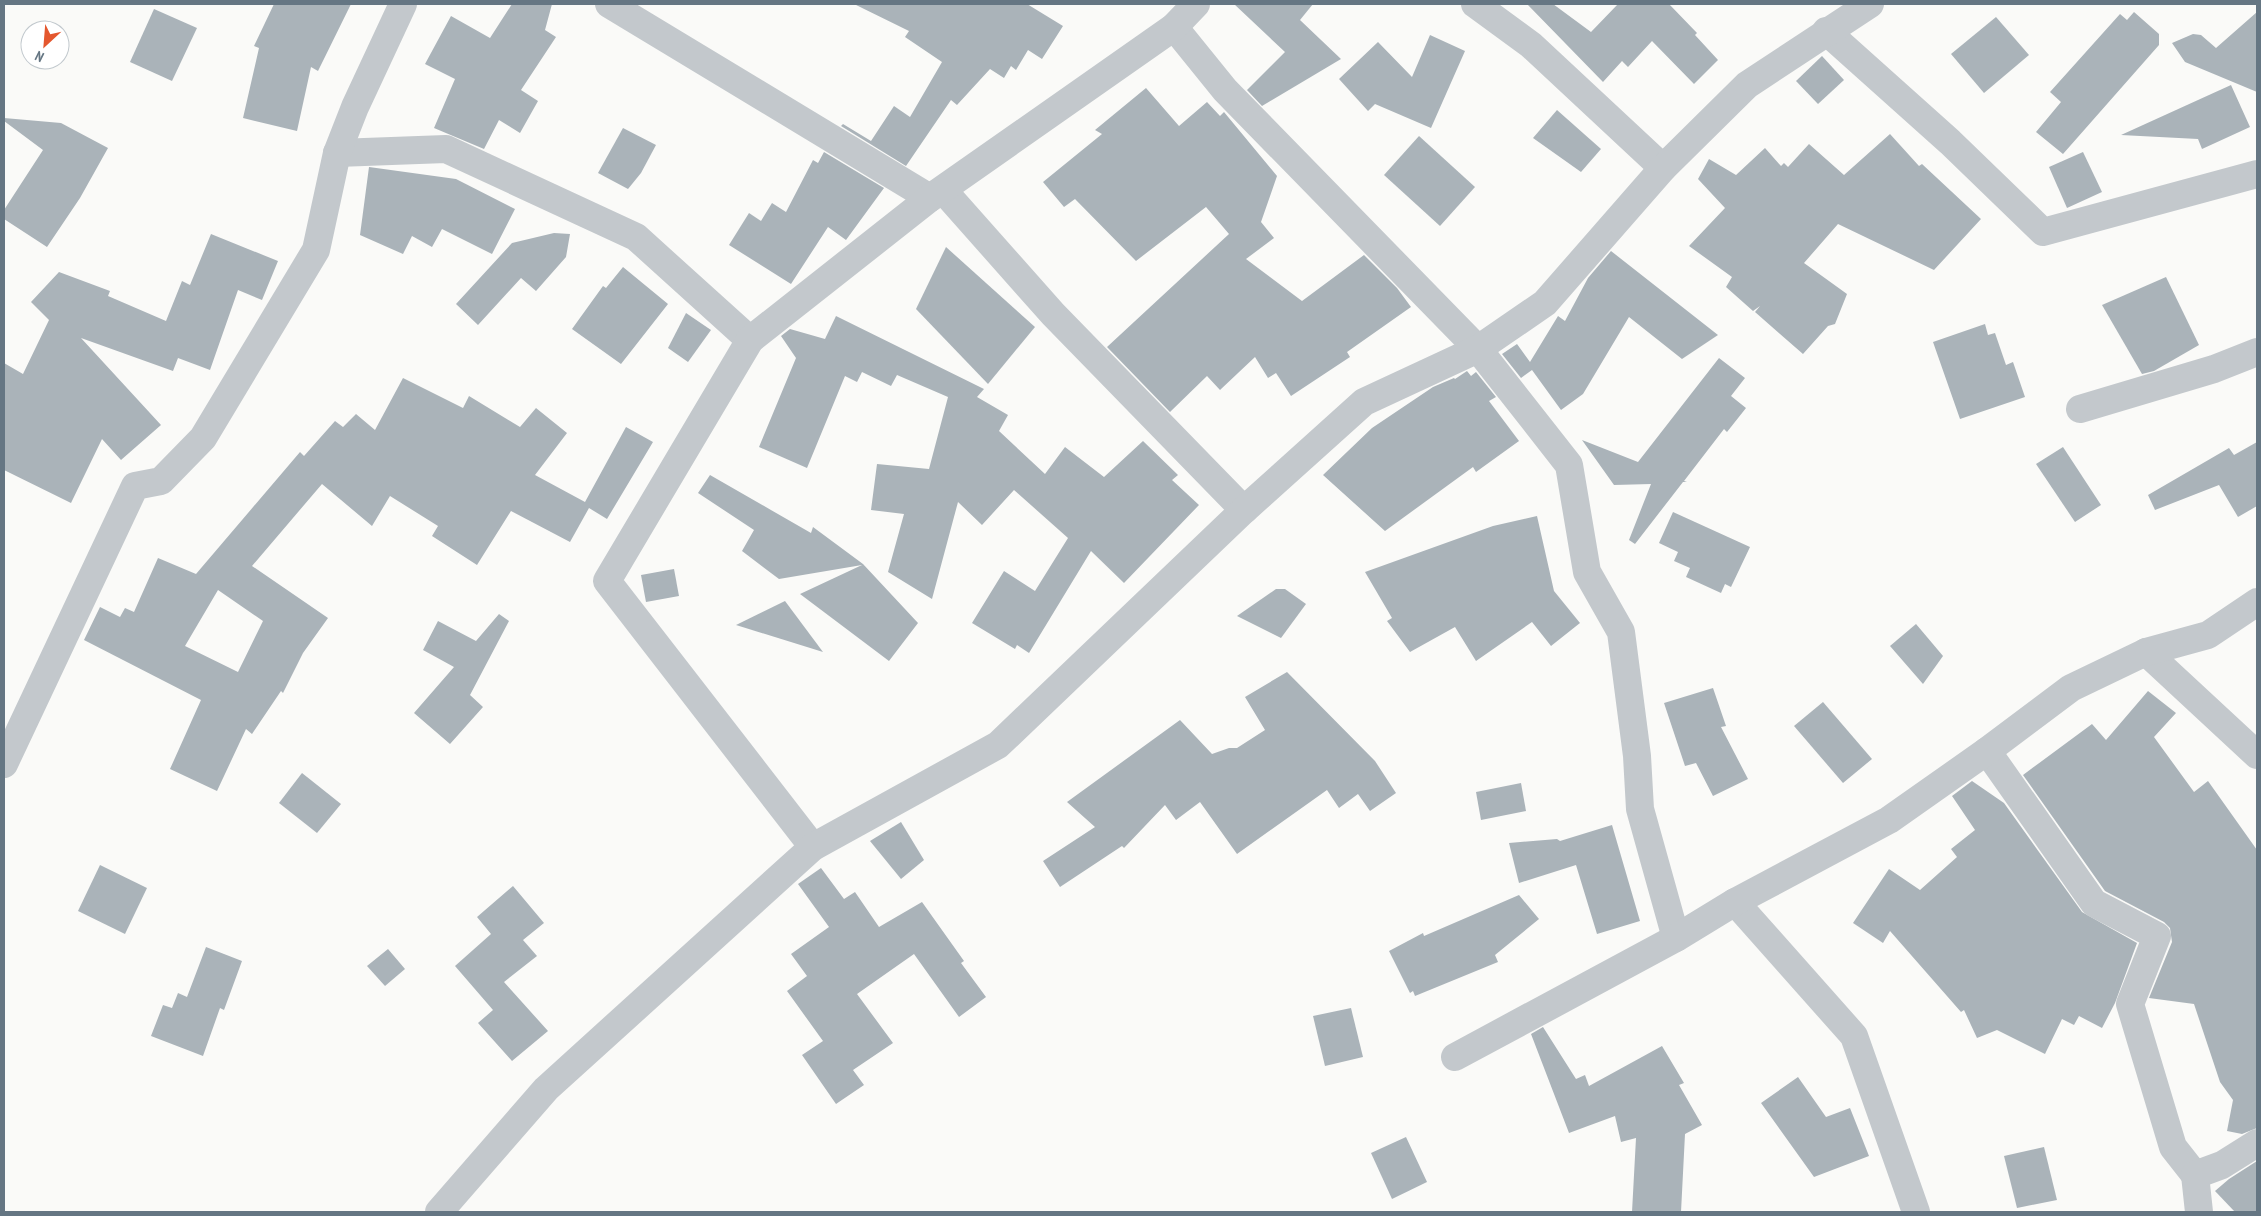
<svg xmlns="http://www.w3.org/2000/svg" width="2261" height="1216" font-family="'PT Sans Narrow',sans-serif">
	<style>
		.building { fill: #aab3b9; fill-rule: evenodd }
		.lines { fill: none; stroke-linecap: round; stroke-linejoin: round }
		.minor { stroke: #c3c8cc; stroke-width: 28 }
	</style>
	<rect width="100%" height="100%" fill="#fafaf8"/>
	<g class="building">
		<path d="M274 4H351L318 71 311 67 297 131 243 118 259 48 254 46Z"/>
		<path d="M512 4H552L545 30 556 37 521 90 538 101 520 133 499 120 484 149 434 128 455 79 425 64 451 16 490 38Z"/>
		<path d="M854 4H1027L1063 26 1042 59 1028 50 1016 70 1011 66 1004 78 990 69 957 105 951 100 906 166 841 126 843 124 871 141 894 106 910 117 942 62 905 37 909 31Z"/>
		<path d="M1234 4H1313L1300 20 1341 59 1262 106 1247 90 1285 52Z"/>
		<path d="M1527 4H1553L1591 32 1618 4H1669L1697 33 1695 35 1718 60 1694 84 1652 41 1628 67 1622 61 1603 82Z"/>
		<path d="M154 9 197 28 172 81 130 62Z"/>
		<path d="M2134 12 2159 34V45L2063 154 2036 132 2061 102 2050 92 2120 14 2127 20Z"/>
		<path d="M2257 12V92L2185 62 2172 43 2193 34 2201 35 2216 48Z"/>
		<path d="M1996 17 2029 55 1984 93 1951 54Z"/>
		<path d="M1430 35 1465 51 1431 128 1375 104 1368 111 1339 79 1378 42 1412 77Z"/>
		<path d="M1822 56 1844 80 1818 104 1796 81Z"/>
		<path d="M2231 85 2250 127 2202 149 2198 139 2121 135Z"/>
		<path d="M1146 88 1179 126 1207 102 1220 116 1224 112 1277 176 1261 222 1274 238 1246 259 1302 301 1364 255 1397 288 1411 307 1347 352 1350 357 1291 396 1276 373 1268 378 1255 357 1220 390 1207 376 1170 412 1107 347 1229 234 1206 207 1136 261 1075 199 1064 207 1043 182 1102 134 1095 130Z"/>
		<path d="M1557 110 1601 149 1581 172 1533 138Z"/>
		<path d="M4 118 61 123 108 148 80 198 47 247 4 219V210L43 150 4 121Z"/>
		<path d="M623 128 656 145 641 173 628 189 598 173Z"/>
		<path d="M1890 134 1919 166 1922 164 1981 219 1934 270 1838 224 1804 263 1847 294 1835 324 1828 326 1803 354 1755 312 1760 306 1753 311 1726 287 1732 277 1689 246 1725 208 1698 179 1709 159 1736 175 1765 148 1781 166 1784 163 1788 167 1809 144 1844 175Z"/>
		<path d="M1419 136 1475 187 1440 226 1384 175Z"/>
		<path d="M824 152 884 188 846 240 828 227 791 284 729 245 749 213 761 221 772 203 786 212 813 160 818 163Z"/>
		<path d="M2083 152 2102 192 2067 208 2049 167Z"/>
		<path d="M369 167 456 179 515 209 492 254 442 229 432 247 412 236 403 254 360 235Z"/>
		<path d="M554 233 570 234 566 257 536 291 521 278 478 325 456 304 512 243Z"/>
		<path d="M211 234 278 261 262 300 238 290 210 370 178 358 173 371 81 338 161 425 121 460 102 439 71 503 4 470V363L23 374 49 320 31 302 59 272 110 291 108 296 166 321 182 281 190 285Z"/>
		<path d="M946 247 1035 327 988 384 916 309Z"/>
		<path d="M1611 251 1718 335 1682 359 1629 317 1583 394 1561 410 1532 370 1521 378 1502 354 1517 344 1530 362 1558 316 1565 321 1588 278Z"/>
		<path d="M623 267 668 304 621 364 572 329 603 286 606 288Z"/>
		<path d="M2166 277 2199 345 2154 371 2142 374 2102 305Z"/>
		<path d="M686 313 711 330 688 362 668 348Z"/>
		<path d="M836 316 984 389 977 397 1008 415 999 431 1045 474 1065 447 1104 477 1143 441 1178 475 1172 480 1199 505 1124 583 1091 551 1029 653 1017 645 1015 649 972 623 1004 571 1035 591 1068 538 1014 490 982 525 958 502 932 599 888 572 904 514 871 510 877 464 929 469 948 397 897 375 891 386 862 372 857 382 845 376 807 468 759 447 796 358 781 336 790 329 825 339Z"/>
		<path d="M1985 324 1988 335 1995 333 2006 365 2013 362 2025 397 1960 419 1933 342Z"/>
		<path d="M1719 358 1745 378 1731 396 1746 408 1727 432 1724 429 1684 481 1687 482H1683L1635 544 1629 540 1651 484 1614 485 1582 440 1638 462Z"/>
		<path d="M1467 371 1471 376 1476 372 1496 397 1489 401 1519 441 1476 472 1473 467 1385 531 1323 475 1372 428 1433 387 1454 378 1455 379Z"/>
		<path d="M403 378 463 408 469 396 520 427 536 408 567 433 535 475 585 502 626 427 653 442 607 519 589 508 570 542 511 511 477 565 432 536 438 526 390 496 372 526 322 484 252 566 328 618 303 653 283 693 281 691 252 734 246 729 217 791 170 769 201 700 84 640 100 607 120 617 125 608 134 612 158 558 196 574 300 452 304 456 335 421 343 427 356 414 375 430ZM218 590 263 621 238 672 185 646Z"/>
		<path d="M2257 442V506L2238 517 2219 485 2155 510 2148 495 2229 448 2234 455Z"/>
		<path d="M2063 447 2101 505 2075 522 2036 464Z"/>
		<path d="M710 475 811 533 813 527 863 564 918 623 889 661 800 594 862 565 779 579 742 551 754 530 698 493Z"/>
		<path d="M1673 512 1750 547 1731 587 1725 584 1721 593 1686 577 1690 568 1674 561 1678 552 1659 543Z"/>
		<path d="M1537 516 1554 591 1580 623 1551 646 1532 622 1476 661 1455 627 1410 652 1387 621 1392 618 1365 572 1493 526Z"/>
		<path d="M674 569 679 596 646 602 641 575Z"/>
		<path d="M1276 589H1285L1306 604 1281 638 1237 616Z"/>
		<path d="M785 601 823 652 736 625Z"/>
		<path d="M499 614 509 621 470 695 483 707 450 744 414 713 454 667 423 650 438 621 476 641Z"/>
		<path d="M1916 624 1943 656 1923 684 1890 646Z"/>
		<path d="M1287 672 1375 761 1396 793 1370 811 1358 794 1339 808 1327 790 1237 854 1200 802 1176 820 1165 805 1124 848 1122 846 1060 887 1043 861 1095 827 1067 802 1180 720 1212 754 1229 748H1237L1265 730 1245 697Z"/>
		<path d="M1713 688 1726 726 1721 727 1748 779 1713 796 1696 763 1685 766 1664 703Z"/>
		<path d="M2148 691 2176 713 2154 737 2194 792 2208 781 2257 850V1128L2242 1134 2227 1131 2233 1100 2220 1082 2194 1004 2149 998 2172 942 2170 928 2164 922 2105 891 2023 775 2092 724 2106 740Z"/>
		<path d="M1823 702 1872 759 1843 783 1794 726Z"/>
		<path d="M302 773 341 804 317 833 279 803Z"/>
		<path d="M1972 781 2004 803 2082 912 2137 943 2115 1003 2102 1028 2079 1016 2074 1025 2062 1019 2045 1054 1997 1030 1977 1038 1964 1010 1961 1012 1890 931 1883 943 1853 923 1889 869 1920 890 1957 857 1951 849 1975 830 1952 796Z"/>
		<path d="M1521 783 1526 811 1481 820 1476 792Z"/>
		<path d="M901 822 924 860 901 879 870 841Z"/>
		<path d="M1612 825 1640 921 1597 934 1576 865 1519 883 1509 843 1557 839 1560 841Z"/>
		<path d="M100 865 147 888 125 934 78 911Z"/>
		<path d="M821 868 844 899 855 892 879 927 922 902 964 961 961 963 986 997 959 1017 914 954 857 994 893 1043 853 1070 864 1085 836 1104 802 1055 823 1041 787 991 807 976 791 954 829 927 798 884Z"/>
		<path d="M513 886 544 923 523 940 537 956 504 982 548 1031 512 1061 478 1023 493 1010 455 966 491 934 477 917Z"/>
		<path d="M1519 895 1539 919 1495 955 1498 962 1415 996 1413 991 1410 993 1389 951 1423 933 1424 936Z"/>
		<path d="M206 947 242 961 224 1010 220 1008 203 1056 151 1036 163 1005 172 1008 178 993 187 997Z"/>
		<path d="M388 949 405 969 385 986 367 966Z"/>
		<path d="M1351 1008 1363 1057 1325 1066 1313 1016Z"/>
		<path d="M1543 1027 1576 1079 1585 1075 1589 1086 1662 1046 1684 1083 1679 1085 1702 1125 1685 1134 1681 1212H1632L1636 1138 1621 1142 1615 1116 1569 1133 1531 1034Z"/>
		<path d="M1798 1077 1826 1117 1850 1108 1869 1156 1814 1177 1761 1103Z"/>
		<path d="M1406 1137 1427 1182 1392 1199 1371 1153Z"/>
		<path d="M2044 1147 2057 1200 2017 1208 2004 1156Z"/>
		<path d="M2257 1161V1212H2235L2215 1191 2229 1179Z"/>
	</g>
	<g class="lines">
		<g class="minor">
			<path d="M609 4 930 198"/>
			<path d="M1475 4 1531 45 1663 168"/>
			<path d="M1174 27 1225 90 1478 349 1569 465 1587 572 1621 632 1637 756 1640 809 1676 938"/>
			<path d="M1826 31 1950 142 2043 232 2257 174"/>
			<path d="M337 153 446 149 636 237 750 340"/>
			<path d="M943 190 1053 314 1244 510"/>
			<path d="M2080 409 2214 369 2257 352"/>
			<path d="M2146 652 2257 755"/>
			<path d="M1987 751 2094 903 2157 936 2130 1004 2173 1147 2195 1175"/>
			<path d="M4 764 135 486 161 481 203 438 316 250 337 153 355 107 403 4"/>
			<path d="M813 847 607 581 750 340 930 198 1174 27 1196 4"/>
			<path d="M1735 902 1854 1036 1916 1212"/>
			<path d="M1455 1057 1676 938 1735 902 1889 820 1987 751 2071 688 2146 652 2208 635 2257 602"/>
			<path d="M439 1212 546 1089 813 847 998 745 1244 510 1364 402 1478 349 1545 303 1663 168 1747 85 1870 4"/>
			<path d="M2199 1212 2195 1175 2222 1165 2257 1143"/>
		</g>
	</g>
	<rect width="2261" height="1216" fill="none" stroke="#657683" stroke-width="10"/>
	<g transform="translate(45 45) rotate(206)"><circle r="24" fill="#ffffff" stroke="#c1c8cd"/>
	<path d="M0-4L9 19L0 12L-9 19Z" fill="#e4572e"/>
	<text y="-8" font-size="14" font-weight="bold" text-anchor="middle" fill="#657683">N</text>
	</g>
</svg>
